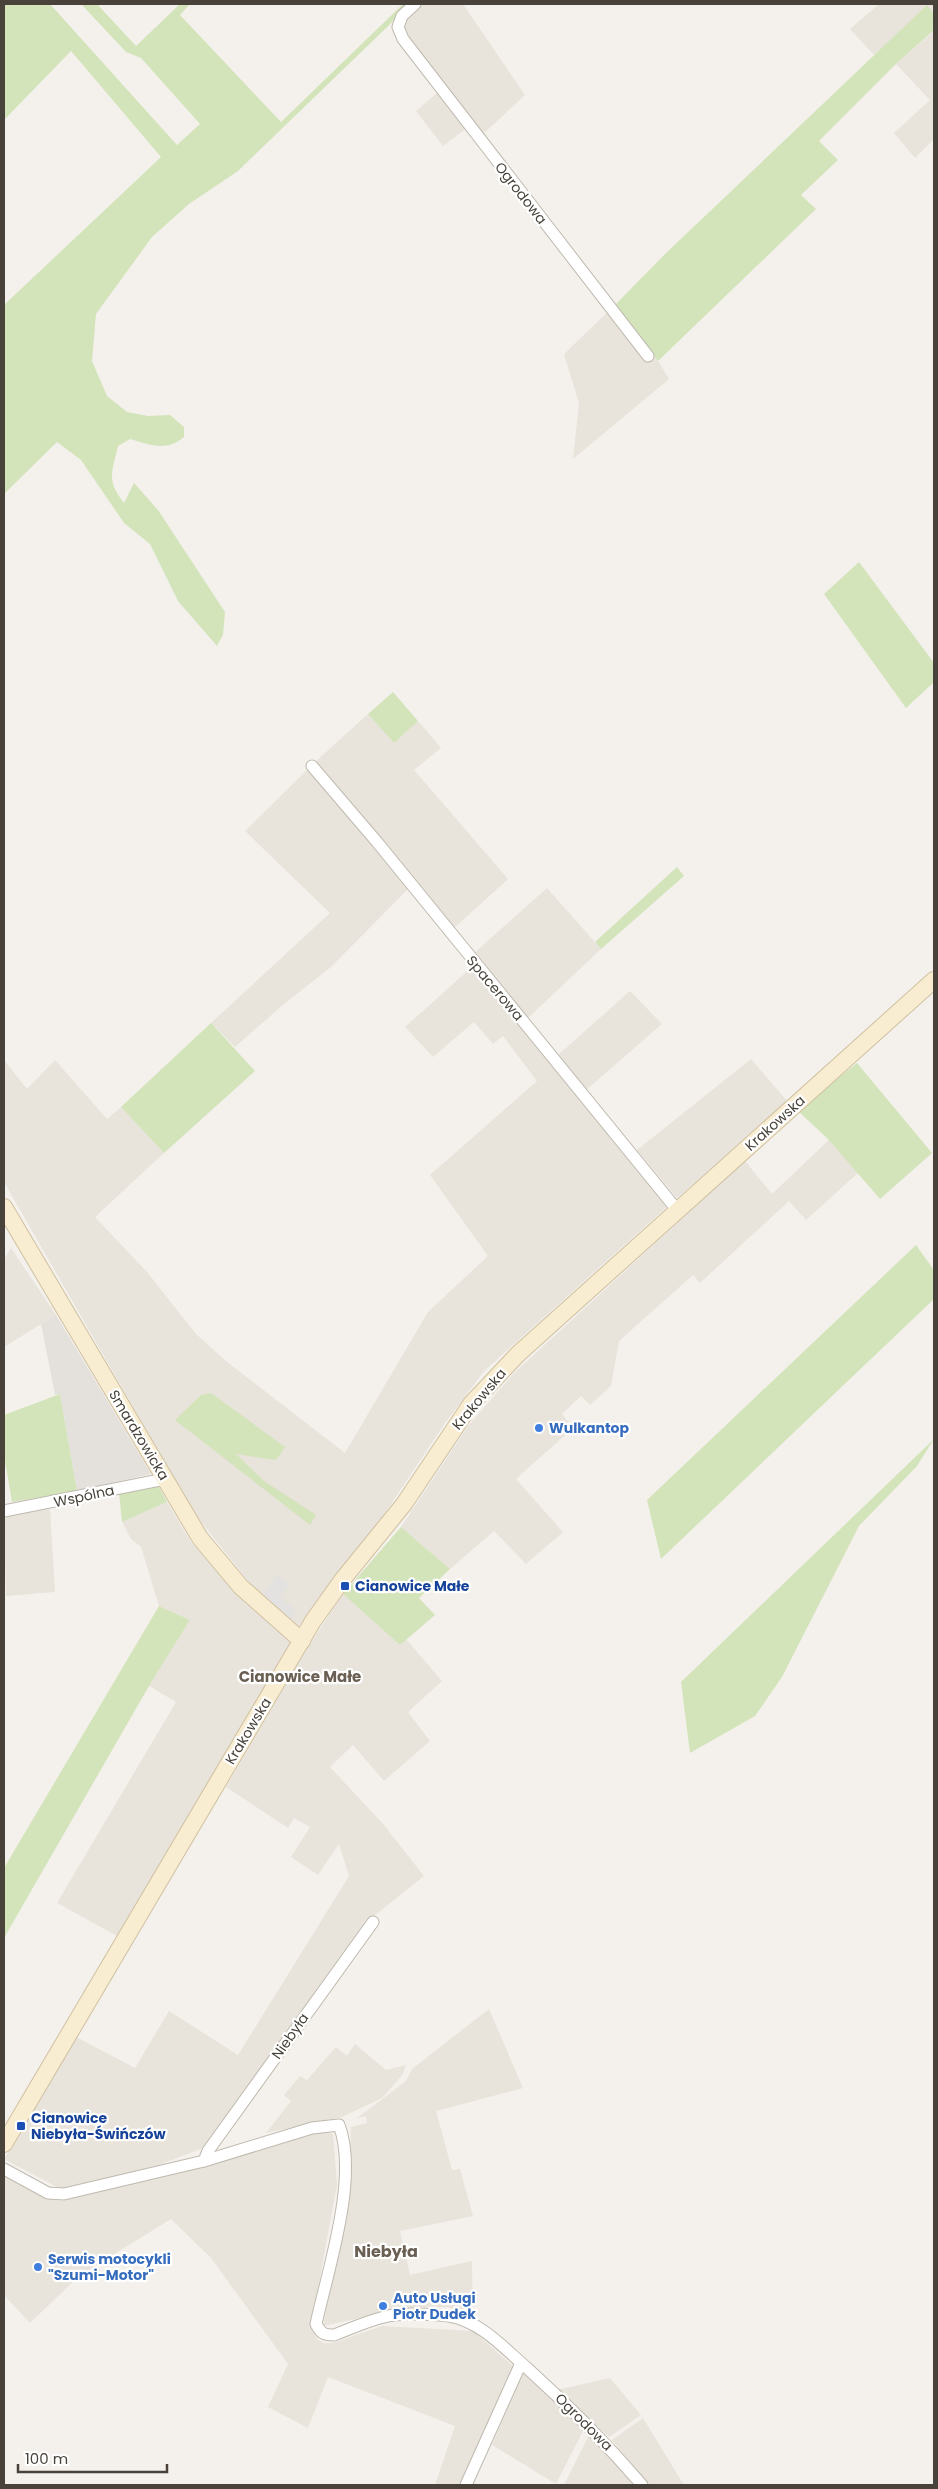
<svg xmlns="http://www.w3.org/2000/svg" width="938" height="2489" font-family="Poppins,sans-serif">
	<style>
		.residential { fill: #e8e3db }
		.industrial { fill: #e4e1dd }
		.green { fill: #d3e4ba }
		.parking { fill: #e4e2e0 }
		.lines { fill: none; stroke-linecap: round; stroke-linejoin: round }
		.street-casing { stroke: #bfb9af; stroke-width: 13 }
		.secondary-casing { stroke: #cfc0a1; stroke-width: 18 }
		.street { stroke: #fff; stroke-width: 11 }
		.secondary { stroke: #f9edd1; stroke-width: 16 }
		.shop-dot { fill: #3f7fe0; stroke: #fff; stroke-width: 2 }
		.transit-dot { fill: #1a4fb4; stroke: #fff; stroke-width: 2 }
		.labels { text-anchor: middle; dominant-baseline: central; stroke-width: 4.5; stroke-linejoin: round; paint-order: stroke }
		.street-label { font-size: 14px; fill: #48423a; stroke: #fff }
		.shop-label { font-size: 14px; font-weight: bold; fill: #366cbe; stroke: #fff; text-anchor: start }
		.transit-label { font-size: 14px; font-weight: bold; fill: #164399; stroke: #fff; text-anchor: start }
		.neighbourhood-label { font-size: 15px; font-weight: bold; fill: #6a5f53; stroke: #fff }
		.quarter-label { font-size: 16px; font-weight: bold; fill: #6a5f53; stroke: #fff }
	</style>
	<rect width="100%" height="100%" fill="#f4f1ec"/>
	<g class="residential">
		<path d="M420 4H463L525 95 481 136 472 124 443 146 416 111 444 87 402 28 404 17Z"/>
		<path d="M879 4H934V14L927 6 875 56 850 29Z"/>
		<path d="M934 31V139L915 158 894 133 930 100 896 64Z"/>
		<path d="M613 307 658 361 669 379 573 459 579 403 564 354Z"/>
		<path d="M368 714 394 743 418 721 441 748 414 770 508 879 454 928 314 763Z"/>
		<path d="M309 768 408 889 331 967 284 1004 235 1047 211 1023 330 913 245 831Z"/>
		<path d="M547 888 601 949 528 1018 473 954Z"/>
		<path d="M472 967 670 1204 484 1371 445 1423 379 1522 332 1580 298 1627 261 1597 194 1513 4 1182V1060L27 1089 55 1060 107 1119 121 1107 164 1153 95 1217 147 1272 196 1334 227 1362 345 1453 428 1312 488 1256 430 1175 537 1081 503 1036 493 1044 474 1022 433 1057 405 1027Z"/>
		<path d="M630 991 662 1024 586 1090 557 1056Z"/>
		<path d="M751 1059 788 1102 677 1198 637 1150Z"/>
		<path d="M829 1140 858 1173 806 1220 789 1201 700 1283 693 1275 619 1341 611 1386 590 1405 581 1396 562 1414 573 1428 516 1479 563 1532 526 1564 494 1531 450 1569 401 1527 468 1426 513 1374 745 1161 772 1194Z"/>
		<path d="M11 1248 56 1315 4 1347V1260Z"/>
		<path d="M167 1502 191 1542 241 1598 291 1642 119 1937 57 1903 176 1702 149 1686 190 1620 159 1606 141 1547 131 1539 122 1522Z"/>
		<path d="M50 1509 55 1592 6 1596 4 1516Z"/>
		<path d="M343 1594 400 1645 406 1639 442 1681 408 1712 430 1741 384 1781 353 1745 330 1767 383 1824 424 1876 369 1920 203 2148 127 2177 61 2189 4 2159 76 2037 135 2068 169 2011 238 2055 349 1876 339 1844 318 1875 291 1857 310 1827 294 1818 288 1828 226 1787 308 1647Z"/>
		<path d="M489 2009 523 2088 436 2111 452 2170 460 2169 473 2216 400 2231 410 2275 472 2261 473 2317 448 2307 405 2308 323 2326 349 2195 351 2127 367 2123 366 2116 356 2119 406 2081 412 2069Z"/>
		<path d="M355 2044 386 2070 406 2065 402 2075 382 2098 342 2117 266 2133 291 2101 284 2095 300 2076 307 2080 336 2047 347 2056Z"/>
		<path d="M320 2131 333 2134 337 2185 311 2326 317 2339 323 2343H333L382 2326 473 2331 515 2368 463 2485H435L455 2426 328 2377 308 2428 268 2407 288 2364 211 2258 171 2219 79 2276 30 2323 4 2295V2175L47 2198 61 2201 205 2165Z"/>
		<path d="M523 2373 584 2429 556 2484 492 2445Z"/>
		<path d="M610 2378 641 2415 609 2437 557 2390Z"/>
		<path d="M643 2418 682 2482 685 2485H649L612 2440Z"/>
		<path d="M589 2435 615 2463 634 2485H564Z"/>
	</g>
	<path class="industrial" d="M56 1315 151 1474 77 1491 60 1394 55 1395 41 1324Z"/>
	<g class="green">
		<path d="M4 4H50L177 145 200 124 141 58 126 52 81 4H97L136 46 180 4H190L180 15 281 122 403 4H411L238 171 189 204 152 237 96 314 92 361 107 396 127 412 148 416 170 415 184 427V437C166 452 151 445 130 439L118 446C112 473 106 480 124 503L134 483 158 510 225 612 223 635 217 646 178 601 150 544 124 523 81 460 57 442 4 494V305L161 157 71 51 4 120Z"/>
		<path d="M927 5 934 14V30L896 64 819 141 838 160 801 195 816 209 658 361 613 307 666 253Z"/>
		<path d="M859 562 934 663V682L906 708 824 594Z"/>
		<path d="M393 692 418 721 394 743 368 714Z"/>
		<path d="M677 867 684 876 601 949 595 942Z"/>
		<path d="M211 1023 255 1071 164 1153 121 1107Z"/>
		<path d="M857 1063 932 1153 880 1199 827 1138 797 1110Z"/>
		<path d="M916 1245 934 1270V1299L661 1559 647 1500Z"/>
		<path d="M211 1393 285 1447 276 1460 236 1454 264 1481 316 1515 310 1525 175 1420 201 1395Z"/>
		<path d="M60 1394 77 1491 12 1502 4 1455V1415Z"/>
		<path d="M934 1439 917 1466 859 1526 782 1677 755 1716 690 1753 681 1682Z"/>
		<path d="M158 1485 167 1502 122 1522 119 1493Z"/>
		<path d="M401 1527 450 1569 419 1598 435 1615 400 1645 343 1594Z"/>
		<path d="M159 1606 190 1620 149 1686 4 1938V1868Z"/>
	</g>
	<path class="parking" d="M277 1575 289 1584 280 1598 296 1610 289 1620 261 1597Z"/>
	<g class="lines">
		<defs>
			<g id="street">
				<path d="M415 4 402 16 398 27 403 39 648 356"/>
				<path d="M312 766 377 842 678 1211"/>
				<path d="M4 1511 165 1479"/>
				<path d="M204 2161 208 2151 373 1922"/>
				<path d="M4 2169 48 2193 64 2194 204 2161 312 2128 339 2125C359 2177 328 2269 316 2324 321 2333 323 2335 334 2335 350 2329 367 2321 384 2317 403 2312 429 2314 449 2316 480 2321 504 2348 527 2368 568 2405 606 2443 642 2485"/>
				<path d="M466 2485 521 2363"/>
			</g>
			<g id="secondary">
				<path d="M4 1207 200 1538 241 1587 302 1641"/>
				<path d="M4 2144 313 1621 343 1579 404 1504 471 1404 518 1354 934 980"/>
			</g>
		</defs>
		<use href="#street" class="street-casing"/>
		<use href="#secondary" class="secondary-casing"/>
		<use href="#street" class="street"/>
		<use href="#secondary" class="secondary"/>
	</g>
	<g class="shop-dot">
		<circle cx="539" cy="1428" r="5"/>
		<circle cx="38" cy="2267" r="5"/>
		<circle cx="383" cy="2306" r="5"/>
	</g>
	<g class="transit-dot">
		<rect x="340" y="1581" width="10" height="10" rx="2.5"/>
		<rect x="16" y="2121" width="10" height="10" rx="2.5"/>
	</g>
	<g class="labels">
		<g class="street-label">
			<text transform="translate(521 193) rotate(52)">Ogrodowa</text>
			<text transform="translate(495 988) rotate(50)">Spacerowa</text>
			<text transform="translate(775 1123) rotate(-42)">Krakowska</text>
			<text transform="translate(479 1399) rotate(-50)">Krakowska</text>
			<text transform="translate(139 1435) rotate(59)">Smardzowicka</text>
			<text transform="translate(84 1496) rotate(-12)">Wspólna</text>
			<text transform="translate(248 1731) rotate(-59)">Krakowska</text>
			<text transform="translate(290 2036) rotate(-55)">Niebyła</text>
			<text transform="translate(584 2422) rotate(45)">Ogrodowa</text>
		</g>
		<g class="shop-label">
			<text x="549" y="1428">Wulkantop</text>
			<text x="48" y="2259">Serwis motocykli<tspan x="48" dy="16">"Szumi-Motor"</tspan></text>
			<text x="393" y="2298">Auto Usługi<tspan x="393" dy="16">Piotr Dudek</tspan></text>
		</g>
		<g class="transit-label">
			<text x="355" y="1586">Cianowice Małe</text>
			<text x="31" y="2118">Cianowice<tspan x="31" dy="16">Niebyła-Świńczów</tspan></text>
		</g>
		<g class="neighbourhood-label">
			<text x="300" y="1676">Cianowice Małe</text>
		</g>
		<g class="quarter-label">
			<text x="386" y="2251">Niebyła</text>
		</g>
	</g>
	<rect width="938" height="2489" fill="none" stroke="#48423a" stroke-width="10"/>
	<path d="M18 2464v8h149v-8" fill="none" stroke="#48423a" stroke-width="2.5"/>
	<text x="25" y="2464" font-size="15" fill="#48423a" stroke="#ffffff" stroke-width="4" paint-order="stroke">100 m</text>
</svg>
